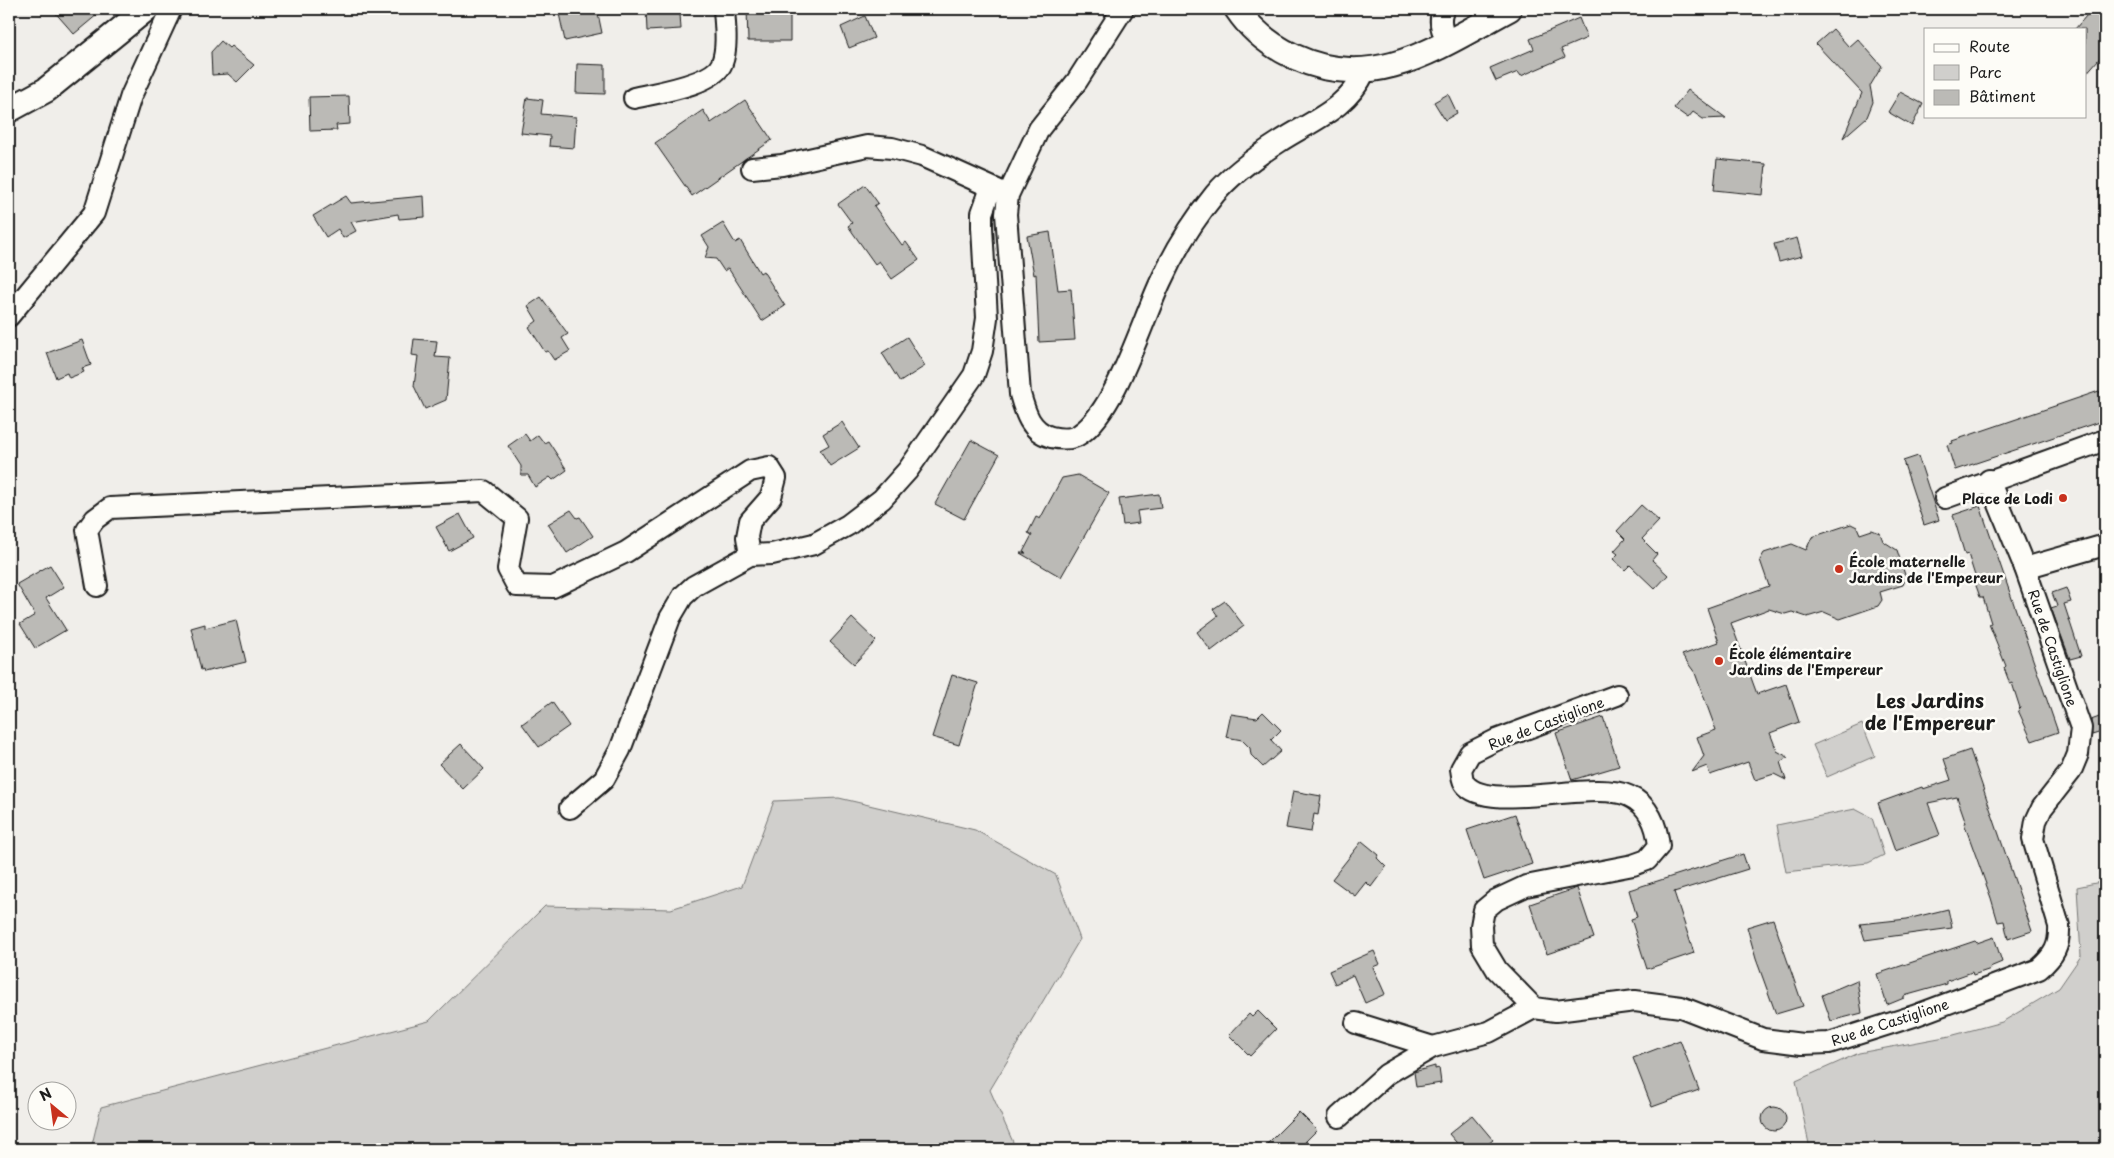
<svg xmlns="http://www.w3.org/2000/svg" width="2114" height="1158" font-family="'Playpen Sans',sans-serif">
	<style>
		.green { fill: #d0cfcc; stroke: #767674 }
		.building { fill: #bbbab6; stroke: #1c1c1c }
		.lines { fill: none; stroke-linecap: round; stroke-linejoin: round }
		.minor-casing { stroke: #1c1c1c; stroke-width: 24 }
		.tertiary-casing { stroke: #1c1c1c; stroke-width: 28 }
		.minor { stroke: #fdfcf7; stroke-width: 20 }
		.tertiary { stroke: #fdfcf7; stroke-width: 24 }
		.poi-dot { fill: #c8321e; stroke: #fdfcf7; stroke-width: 2 }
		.labels { text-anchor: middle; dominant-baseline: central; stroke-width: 5; stroke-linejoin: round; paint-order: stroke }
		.poi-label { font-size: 14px; font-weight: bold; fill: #1c1c1c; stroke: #fdfcf7; text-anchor: start }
		.street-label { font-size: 14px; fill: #1c1c1c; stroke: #fdfcf7 }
		.district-label { font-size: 19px; font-weight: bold; fill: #1c1c1c; stroke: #fdfcf7 }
	</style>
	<rect width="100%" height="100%" fill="#f0eeea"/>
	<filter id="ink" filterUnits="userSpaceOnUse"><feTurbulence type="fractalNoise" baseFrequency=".02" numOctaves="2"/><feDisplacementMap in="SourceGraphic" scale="10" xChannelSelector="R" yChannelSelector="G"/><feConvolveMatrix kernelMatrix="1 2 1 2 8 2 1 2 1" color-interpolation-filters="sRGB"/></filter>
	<g filter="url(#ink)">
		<g class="green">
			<path d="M1862 724 1875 756 1827 777 1813 745Z"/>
			<path d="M839 798 975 830 1056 875 1080 939 990 1090 1016 1149H91L101 1107 429 1021 545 906 671 909 742 886 774 801Z"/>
			<path d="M1855 809 1872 818 1884 855 1868 863 1786 872 1777 825Z"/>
			<path d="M2105 881V1149H1810L1796 1081 1859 1053 1950 1036 2002 1022 2059 988 2081 956 2077 887Z"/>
		</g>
		<g class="building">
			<path d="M52 9H104L74 34Z"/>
			<path d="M558 9H597L602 33 565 41Z"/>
			<path d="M646 9H674L675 14H680L681 29 647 31Z"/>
			<path d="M747 9H790V41H748Z"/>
			<path d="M2092 9H2100L2105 13V52L2085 75V29H2075Z"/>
			<path d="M865 16 874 38 849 48 841 27Z"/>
			<path d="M1579 18 1587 38 1561 49 1565 57 1521 76 1518 72 1496 81 1490 68 1534 49 1530 39Z"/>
			<path d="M1833 29 1849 47 1858 39 1882 66 1870 86 1873 102 1867 117 1843 138 1862 93 1816 44Z"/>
			<path d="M221 41 229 48 231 46 254 65 237 82 228 74 212 75 211 52Z"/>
			<path d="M577 64 605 65V94L576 93Z"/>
			<path d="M1688 90 1696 96 1726 118 1703 119 1693 112 1688 118 1674 108Z"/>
			<path d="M1900 92 1923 104 1912 126 1888 112Z"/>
			<path d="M1448 94 1457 113 1445 120 1434 102Z"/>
			<path d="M349 96 350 124 336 125 337 130 310 131 309 97Z"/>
			<path d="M527 98 543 100 541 114 576 117 574 148 549 146 550 136 521 133Z"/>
			<path d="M745 100 772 140 692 196 655 143 703 110 711 123Z"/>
			<path d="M1717 159 1766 164 1763 195 1714 190Z"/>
			<path d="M865 185 878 203 874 206 902 245 906 242 919 260 892 279 879 261 875 264 848 226 852 223 838 204Z"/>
			<path d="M346 196 351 203 424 196 425 217 399 219 398 214 351 222 356 231 343 238 338 229 326 237 313 216Z"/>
			<path d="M723 223 735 243 740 240 760 273 763 271 785 306 762 321 728 268 724 271 716 259 705 258 709 247 702 236Z"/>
			<path d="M1050 232 1058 290 1071 289 1075 340 1039 342 1036 274 1034 275 1027 236Z"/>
			<path d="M1797 238 1802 256 1779 262 1774 244Z"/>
			<path d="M541 297 568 334 562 338 570 351 554 360 548 351 545 352 529 327 537 321 528 306Z"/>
			<path d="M907 337 925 366 900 382 882 353Z"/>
			<path d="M414 339 437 341 435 357 450 358 446 400 425 409 414 386 418 356 412 355Z"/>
			<path d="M82 340 91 365 82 368 84 372 69 378 67 373 56 378 47 353Z"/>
			<path d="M2099 391 2100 393 2105 392V420L1955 470 1947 445 1953 443 1952 441Z"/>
			<path d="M842 422 859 448 830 466 820 450 829 445 823 434Z"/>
			<path d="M525 434 530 441 538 435 544 443 548 441 567 470 553 480 550 477 535 487 528 475H521V466L508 446Z"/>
			<path d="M971 440 999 455 964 519 935 504Z"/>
			<path d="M1918 456 1939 520 1924 525 1903 461Z"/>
			<path d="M1078 475 1109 493 1061 577 1020 553H1026L1023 552 1032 535 1028 533 1036 517 1040 519 1062 478Z"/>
			<path d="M1159 494 1161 508 1137 511 1139 523 1123 525 1119 499Z"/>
			<path d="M1641 505 1659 521 1642 539 1657 554 1652 560 1668 575 1655 589 1630 565 1625 570 1613 559 1618 554 1614 551 1625 539 1617 531Z"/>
			<path d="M1980 506 2058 732 2032 741 2018 710 2020 708 2012 683 2010 684 2004 668 2006 666 1989 624 1991 623 1983 597H1980L1974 580 1976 579 1968 554 1965 555 1953 515Z"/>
			<path d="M571 510 577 518 580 517 593 536 567 553 548 524Z"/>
			<path d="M460 514 473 538 449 551 436 527Z"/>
			<path d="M1851 524 1857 527 1860 534 1872 530 1880 533 1883 541 1897 550 1906 578 1903 585 1880 592 1882 600 1878 606 1840 619 1824 612 1807 617 1792 612 1785 614 1769 609 1731 623 1757 694 1786 684 1799 722 1770 733 1777 751 1788 757 1780 762 1786 780 1774 774 1755 780 1748 762 1710 775 1707 766 1692 772 1704 756 1697 737 1716 730 1695 673 1682 655 1719 642 1707 608 1769 586 1760 560 1764 553 1792 544 1806 550 1812 537Z"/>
			<path d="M50 565 64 587 46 598 66 630 35 648 20 624 35 615 17 584Z"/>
			<path d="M2066 588 2071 602 2064 604 2081 656 2070 659 2051 608 2057 606 2052 593Z"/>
			<path d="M1225 601 1244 626 1211 651 1197 632 1218 616 1213 609Z"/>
			<path d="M852 618 876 641 854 664 830 642Z"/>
			<path d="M236 620 246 662 204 672 203 669 201 670 191 628 205 624V628Z"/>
			<path d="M952 675 978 683 959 745 932 737Z"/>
			<path d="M552 702 569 726 539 747 522 724Z"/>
			<path d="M1263 712 1281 730 1271 740 1281 751 1263 767 1251 755 1250 748 1242 740 1226 737 1231 714 1257 718Z"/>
			<path d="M2105 715V731L2092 735 2091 720Z"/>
			<path d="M1603 717 1619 766 1572 780 1556 733Z"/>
			<path d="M461 744 484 769 463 789 439 764Z"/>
			<path d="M1970 750 2032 931 2008 939 2004 921 1998 922 1991 898 1964 823H1966L1957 797 1928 803 1940 835 1895 851 1878 803 1922 787 1923 789 1951 780 1944 759Z"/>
			<path d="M1293 791 1321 796 1318 815 1314 814 1311 832 1286 828Z"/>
			<path d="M1515 814 1532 864 1484 880 1467 830Z"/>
			<path d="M1362 841 1379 855 1377 858 1386 867 1371 887 1366 882 1355 896 1332 879Z"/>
			<path d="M1743 854 1748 869 1674 892 1694 953 1647 969 1631 919 1637 917 1629 890Z"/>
			<path d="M1577 888 1594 938 1547 954 1530 904Z"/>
			<path d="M1948 909 1952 928 1865 940 1860 924 1907 919Z"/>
			<path d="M1773 919 1803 1006 1776 1014 1756 959 1747 927Z"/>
			<path d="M1994 937 2002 962 1990 967 1991 969 1973 975 1972 972 1947 981V984L1904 996V998L1887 1005 1877 974 1975 941 1977 943Z"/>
			<path d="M1374 951 1380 964 1373 967 1385 994 1365 1003 1353 975 1335 984 1329 971Z"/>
			<path d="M1857 980 1862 1013 1831 1021 1822 995Z"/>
			<path d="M1258 1011 1276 1029 1250 1056 1229 1035 1249 1014 1252 1017Z"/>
			<path d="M1680 1040 1699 1090 1652 1107 1633 1058Z"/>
			<path d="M1435 1066V1069L1439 1068 1441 1083 1416 1087 1414 1072Z"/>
			<circle cx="1774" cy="1119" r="12"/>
			<path d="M1299 1112 1317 1130 1298 1149H1262Z"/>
			<path d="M1472 1115 1493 1140 1482 1149H1462L1449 1134Z"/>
		</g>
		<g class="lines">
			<defs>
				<g id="minor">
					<path d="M1123 9 1077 81 1039 129 1008 195 1006 214 1020 394C1025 412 1030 431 1051 437 1060 439 1072 440 1080 434 1116 410 1142 321 1161 281 1175 250 1193 221 1215 194 1232 174 1257 156 1279 142 1313 120 1347 109 1365 71"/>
					<path d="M1444 9C1438 20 1441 31 1448 42"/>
					<path d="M634 98C654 93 714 85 722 63 728 47 725 25 724 9"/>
					<path d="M752 168 782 165 867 146 892 148 922 156 1004 193"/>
					<path d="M9 316 94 213 131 96 171 9"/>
					<path d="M1945 498 2105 440"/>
					<path d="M2025 568 2105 545"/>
					<path d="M97 586 87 530 95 519 110 508 484 491 517 518 508 569 517 586 553 587 626 552 750 471 769 467 776 478 771 497 750 521 747 537 750 555"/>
					<path d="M1617 695 1496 740 1470 753 1461 769C1462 774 1462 781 1465 784 1488 814 1593 779 1629 796 1649 805 1657 826 1659 846L1647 860 1633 865 1526 886 1496 900 1484 910 1481 926 1482 945 1497 970 1534 1008 1556 1011 1635 1001 1681 1007 1763 1039 1802 1044 1829 1043 1914 1016 2039 969C2054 956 2060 946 2059 926L2033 839 2036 821 2042 808 2071 771 2078 754 2081 728 2025 568 1989 480"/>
					<path d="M570 808 604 779 620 750 670 618 683 596 694 586 750 555 772 554 814 544 848 525 882 499 908 470 974 375 982 351 987 318 982 227V213L991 188"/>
					<path d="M1356 1023 1433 1047 1489 1032 1534 1008"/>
					<path d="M1339 1117 1387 1074 1433 1047"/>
				</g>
				<g id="tertiary">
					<path d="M1237 9C1251 30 1271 46 1295 57 1374 94 1440 46 1509 9"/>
					<path d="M9 110 46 90 146 9"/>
				</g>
			</defs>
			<use href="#minor" class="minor-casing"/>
			<use href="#tertiary" class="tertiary-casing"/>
			<use href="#minor" class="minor"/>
			<use href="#tertiary" class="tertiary"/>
		</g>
	</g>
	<g class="poi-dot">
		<circle cx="2063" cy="498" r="5"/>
		<circle cx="1839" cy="569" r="5"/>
		<circle cx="1719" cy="661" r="5"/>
	</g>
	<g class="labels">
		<g class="poi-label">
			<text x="2053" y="498" text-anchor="end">Place de Lodi</text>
			<text x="1849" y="561">École maternelle<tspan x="1849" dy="16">Jardins de l'Empereur</tspan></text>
			<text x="1729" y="653">École élémentaire<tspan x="1729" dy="16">Jardins de l'Empereur</tspan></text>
		</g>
		<g class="street-label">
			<text transform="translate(2053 648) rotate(71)">Rue de Castiglione</text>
			<text transform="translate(1546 723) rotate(-21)">Rue de Castiglione</text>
			<text transform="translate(1890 1022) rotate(-18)">Rue de Castiglione</text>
		</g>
		<g class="district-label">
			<text x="1930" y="700">Les Jardins<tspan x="1930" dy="22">de l'Empereur</tspan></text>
		</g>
	</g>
	<rect width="2114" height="1158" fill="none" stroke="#fdfcf7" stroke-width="30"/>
	<rect x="15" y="15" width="2084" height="1128" fill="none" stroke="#1c1c1c" stroke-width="2" filter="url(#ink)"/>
	<rect x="1924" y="28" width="162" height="90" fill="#fdfcf7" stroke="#a3a29f"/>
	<rect x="1934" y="44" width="25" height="8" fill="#fdfcf7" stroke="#a3a29f"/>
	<text x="1969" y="52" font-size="15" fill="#1c1c1c">Route</text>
	<rect x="1934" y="65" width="25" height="15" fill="#d0cfcc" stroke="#a3a29f"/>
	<text x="1969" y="78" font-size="15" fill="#1c1c1c">Parc</text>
	<rect x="1934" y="90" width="25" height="15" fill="#bbbab6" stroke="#a3a29f"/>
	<text x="1969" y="102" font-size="15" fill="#1c1c1c">Bâtiment</text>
	<g transform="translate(52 1106) rotate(331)"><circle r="24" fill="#fdfcf7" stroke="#a3a29f"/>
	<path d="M0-4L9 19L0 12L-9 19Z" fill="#c8321e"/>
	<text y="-8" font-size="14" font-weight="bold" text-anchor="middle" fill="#1c1c1c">N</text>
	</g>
</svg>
